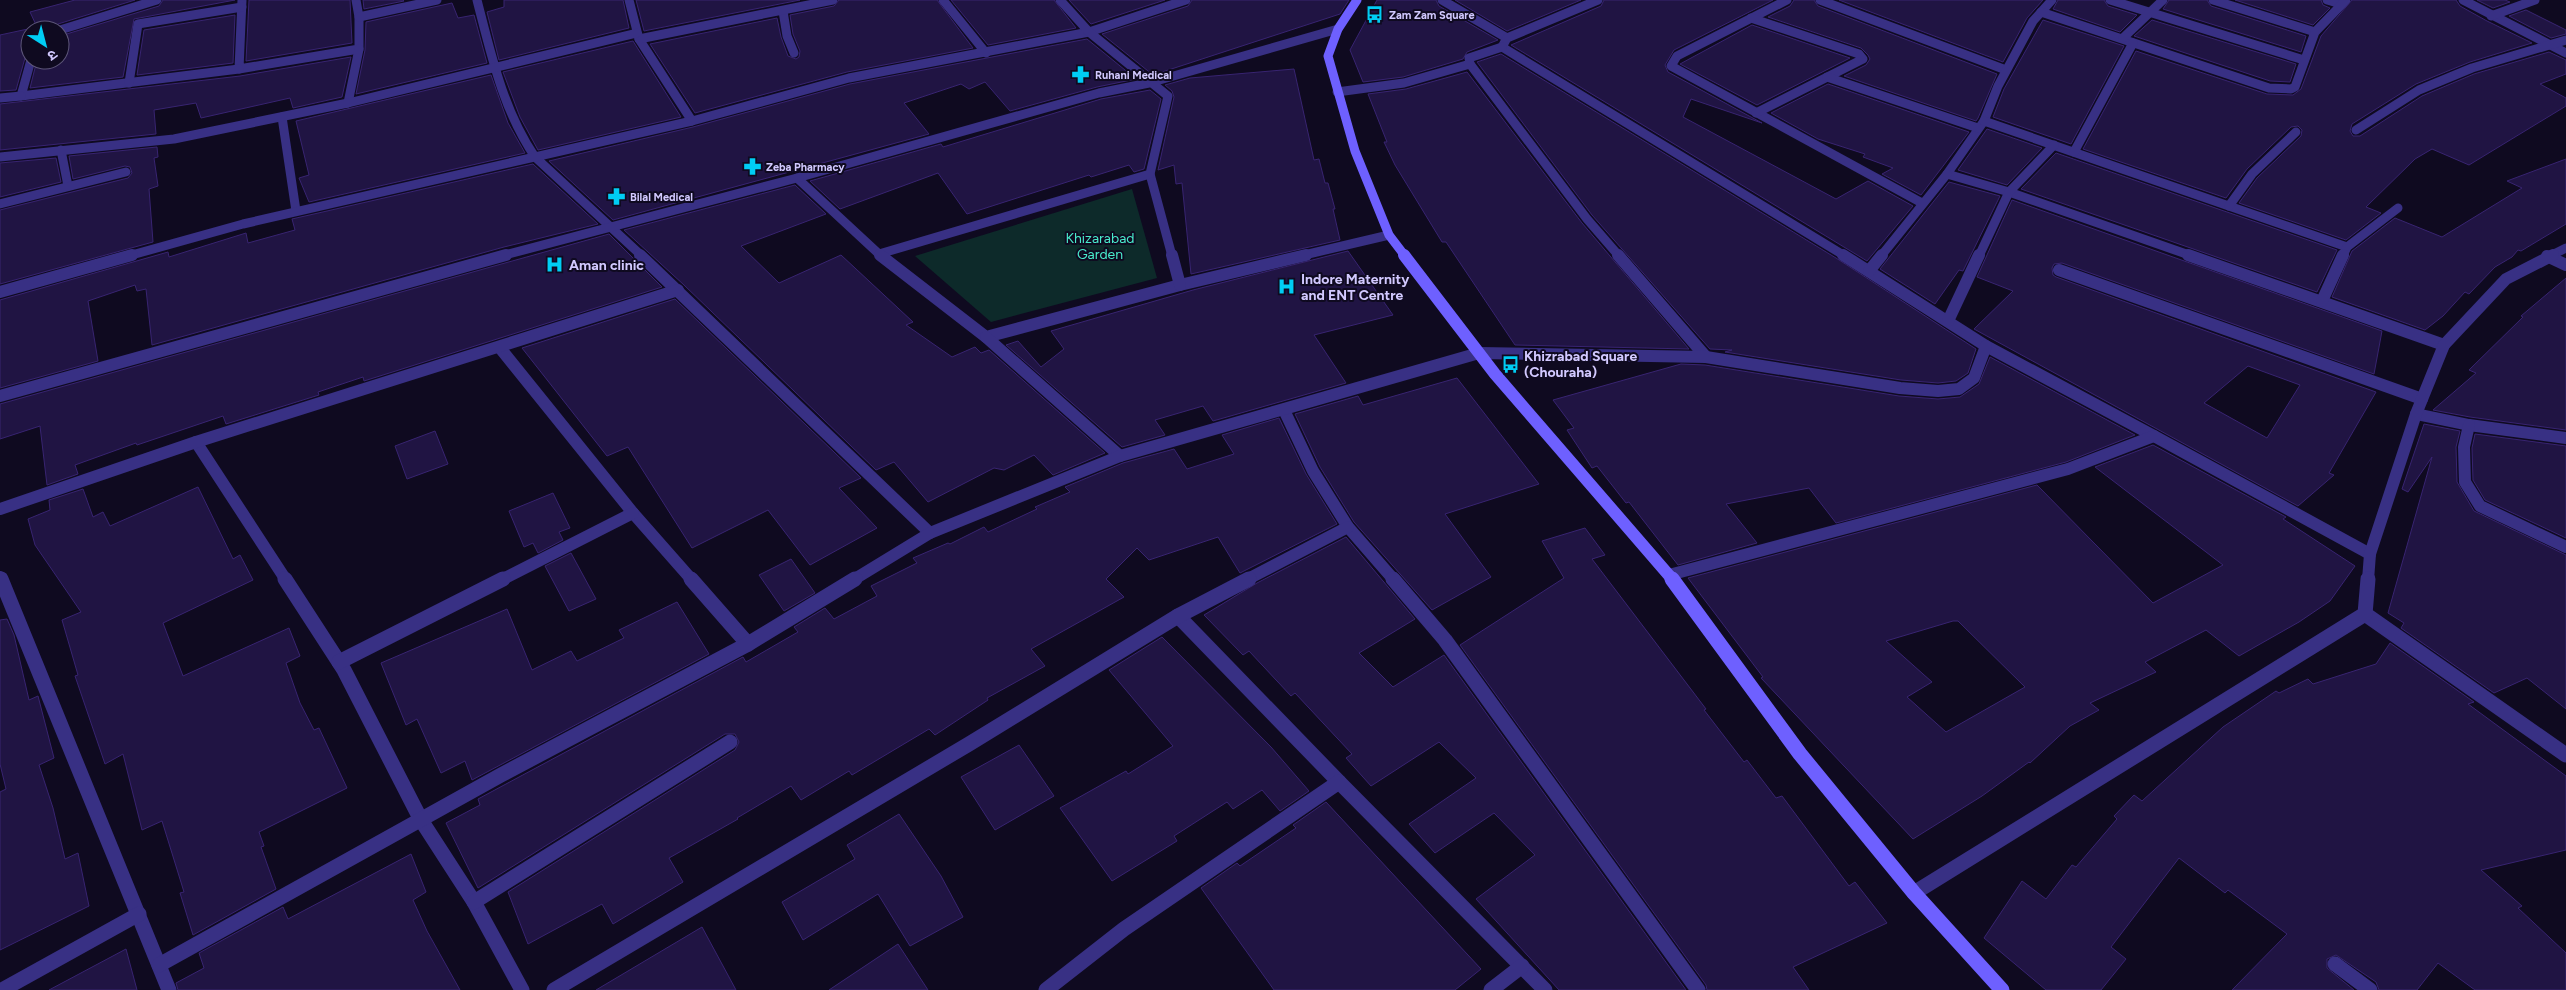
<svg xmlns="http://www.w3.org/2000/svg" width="2566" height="990" font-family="Figtree,'Noto Sans Devanagari',sans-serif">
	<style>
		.green { fill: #0d2a2a }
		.building { fill: #201443; stroke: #382471; fill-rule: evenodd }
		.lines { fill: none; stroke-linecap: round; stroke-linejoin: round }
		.minor-far2 { stroke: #383084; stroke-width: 9 }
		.minor-far1 { stroke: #383084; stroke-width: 12 }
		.minor { stroke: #383084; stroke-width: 15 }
		.secondary-far2 { stroke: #6e60ff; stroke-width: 9 }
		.secondary-far1 { stroke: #6e60ff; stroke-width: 12 }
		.secondary { stroke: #6e60ff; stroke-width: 15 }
		.labels { text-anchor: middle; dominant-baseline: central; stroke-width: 4; stroke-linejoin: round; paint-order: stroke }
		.far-poi-label { font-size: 11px; font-weight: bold; fill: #d2c9ff; stroke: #0f0a20; text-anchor: start }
		.park-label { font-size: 14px; fill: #49ebcc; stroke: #0f0a20 }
		.poi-label { font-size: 14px; font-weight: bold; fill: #d2c9ff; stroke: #0f0a20; text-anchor: start }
	</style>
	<rect width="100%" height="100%" fill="#0f0a20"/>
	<path class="green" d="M1132 189 1157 278 991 322 915 256Z"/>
	<g class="building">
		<path d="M75 0H135L58 24 54 30H30V54L25 58 16 90 0 91V35L37 27 30 12Z"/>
		<path d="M163 0H235L134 19 123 77 30 88 37 60H60V36L159 6Z"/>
		<path d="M249 0H350L352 43 246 61Z"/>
		<path d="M363 0H403L404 1 364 9Z"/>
		<path d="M504 0H623L629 28 499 60 487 12 504 7Z"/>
		<path d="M636 0H800L644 31Z"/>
		<path d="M839 0H937L973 48 847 72 695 113 650 44 777 18 781 37 788 56 796 59 799 57 800 51 793 34 790 15 834 6Z"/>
		<path d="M951 0H1054L1076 28 988 45Z"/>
		<path d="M1069 0H1165L1091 24Z"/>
		<path d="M1192 0H1349L1340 14 1153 75 1102 34 1188 6Z"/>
		<path d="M1377 0H1436L1439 6 1498 40 1467 52 1463 59 1403 77 1363 82 1350 50Z"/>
		<path d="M1455 0H1581L1507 31Z"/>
		<path d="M1604 0H1773L1674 50 1665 65 1668 72 1762 123 1691 99 1683 117 1836 199 1868 181 1913 206 1867 261 1511 45 1601 6Z"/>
		<path d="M1794 0H1814L1818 6 1997 74 1978 118 1976 121 1844 76 1866 65 1870 59 1868 55 1861 48 1768 17 1790 6Z"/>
		<path d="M1839 0H2043L2027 18 2003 62Z"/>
		<path d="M2058 0H2104L2108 6 2137 15 2120 32 2053 9Z"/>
		<path d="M2169 0H2207L2211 6 2306 36 2301 52 2163 9Z"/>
		<path d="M2235 0H2321L2323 5 2330 8 2313 25Z"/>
		<path d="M2352 0H2456L2460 6 2487 21 2532 43 2470 62 2416 84 2352 124 2350 131 2353 136H2360L2422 96 2474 74 2549 52 2566 60V74L2540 84 2566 98V106L2469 165 2432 149 2415 159 2366 207 2381 213 2346 240 2239 203 2257 178 2301 136 2302 130 2298 126 2291 127 2247 169 2226 198 2083 149 2136 51 2267 94 2293 95 2301 89 2321 36Z"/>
		<path d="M2477 0H2505L2510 2 2493 8Z"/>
		<path d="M452 3 458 18 474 15 487 63 356 94 365 50 366 22Z"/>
		<path d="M2526 10 2566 30V34L2551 38 2509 16Z"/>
		<path d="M235 15 233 63 137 75 144 30Z"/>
		<path d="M2043 20 2124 46 2071 144 1993 117 2004 89Z"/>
		<path d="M2152 20 2296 64 2290 82 2270 81 2134 36Z"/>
		<path d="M1752 25 1850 58 1757 105 1680 64Z"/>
		<path d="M1087 39 1136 79 1097 87 1010 111 985 82 969 89 961 84 904 103 929 134 613 220 549 161 693 127 850 84Z"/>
		<path d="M633 41 681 117 538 150 520 117 503 72Z"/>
		<path d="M1501 54 1836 258 1976 349 1968 373 1956 381 1938 383 1901 380 1725 352 1732 350 1710 349 1592 215 1477 62Z"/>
		<path d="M351 57 342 97 293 108 290 98 201 118 196 103 154 110 156 134 0 150V104L240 76Z"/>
		<path d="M1294 69 1314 160 1319 159 1325 183H1328L1335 209H1333L1340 240 1191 274 1182 183 1176 184 1174 165 1158 170 1174 97 1172 91 1165 85 1190 78Z"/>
		<path d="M1467 72 1582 223 1689 349 1515 345 1446 242H1442L1395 165 1384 142H1387L1368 94 1406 89Z"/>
		<path d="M491 75 508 123 525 153 309 202 299 178 309 175 296 121Z"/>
		<path d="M1828 84 1969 132 1921 195 1882 174 1893 168 1863 157 1865 154 1818 139 1771 113Z"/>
		<path d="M1150 90 1161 99 1144 169 1134 172 1129 165 1091 177 1089 175 967 214 938 173 840 209 810 181 941 144 943 147 1101 99Z"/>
		<path d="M1987 129 2042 148 2007 185 1958 170Z"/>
		<path d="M157 147 158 157 154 158 158 186 149 189 153 242 0 284V210L128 178 132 173 130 167 125 166 73 179 69 156Z"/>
		<path d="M2056 153 2337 250 2317 292 2021 189Z"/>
		<path d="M56 158 61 182 0 197V163Z"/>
		<path d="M2566 159V224L2521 251 2518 250 2512 257 2495 267 2469 294 2465 292 2443 316 2425 330 2332 297 2352 251 2395 218 2442 237 2522 188 2507 181Z"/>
		<path d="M533 164 598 224 504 247 152 345 146 289 137 291 135 285 88 301 98 361 0 388V300L168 252 169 257 246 233 248 243 295 230 292 219Z"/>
		<path d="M1949 182 2000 196 1963 271 1959 270 1935 304 1880 269Z"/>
		<path d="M795 185 826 214 741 246 779 283 841 255 913 322 906 325 952 357 975 347 981 353 989 350 1105 453 1053 475 1034 455 1004 470 994 468 928 502 894 462 876 470 684 285 624 230Z"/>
		<path d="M2012 200 2382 331 2374 374 2062 263 2054 264 2052 268 2053 275 2056 277 2376 392 2329 473 2334 475 2298 506 1974 329 2013 291 1977 277ZM2248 366 2300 385 2267 438 2204 403Z"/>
		<path d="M609 234 662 287 364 381 363 377 318 392 319 395 226 424 223 416 137 445 136 443 75 465 78 474 47 485 40 426 0 439V404Z"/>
		<path d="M1348 251 1393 315 1314 335 1346 383 1213 421 1203 406 1155 420 1165 435 1122 447 1006 345 1018 341 1041 367 1064 349 1051 331 1193 290Z"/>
		<path d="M2566 278V430L2470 417 2433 410 2476 373 2469 370 2523 317 2521 316Z"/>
		<path d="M675 299 861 478 839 488 877 528 810 565 768 510 692 548 628 447 607 456 522 348Z"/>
		<path d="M1990 357 2135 435 2066 462 1836 523 1809 488 1726 504 1757 543 1678 565 1629 502 1626 503 1597 466 1592 468 1567 430 1574 428 1553 400 1681 364 1705 365 1899 396 1938 399 1960 397 1979 384Z"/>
		<path d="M1457 378 1539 484 1445 514 1491 577 1432 610 1354 522 1320 467 1295 414 1358 396 1363 405Z"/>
		<path d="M1279 418 1306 474 1337 524 1240 573 1218 537 1149 560 1137 548 1106 579 1124 597 1031 649 1045 666 987 698 988 700 935 735 929 729 852 775 849 771 801 800 791 786 737 818 738 819 669 858 683 882 613 924 602 904 528 944 508 892 735 750 739 742 735 734H725L478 888 446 823 480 805 478 799 743 657 746 662 798 632 794 627 825 608 834 619 877 596 871 586 917 563 913 558 948 543 950 544 984 527 988 532 1037 509 1035 507 1070 492 1065 487 1123 463 1174 449 1187 469 1234 454 1222 435Z"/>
		<path d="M2424 424 2460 431 2456 447 2457 482 2474 511 2566 555V709L2527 678 2494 693 2401 628 2404 623 2388 613 2432 457 2408 492 2402 489Z"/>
		<path d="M435 431 448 464 407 479 395 446Z"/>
		<path d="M2475 434 2566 446V538L2485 500 2473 480 2472 448Z"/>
		<path d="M2153 445 2286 517 2283 519 2355 566 2330 601 2299 622 2239 656 2206 630 2145 662 2156 672 2090 703 2099 710 2070 726 2030 763 2029 762 1982 796 1913 839 1761 678 1763 677 1688 578 2037 485 2153 603 2223 565 2095 467ZM1953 621H1958L2025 687 1946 732 1907 697 1932 682 1886 641Z"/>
		<path d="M198 487 233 559 240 555 253 580 163 623 183 676 289 628 300 656 286 663 300 703 314 730 319 728 347 788 259 832 264 846 261 847 276 889 193 935 180 893 184 892 162 821 142 830 123 754 105 764 75 676 78 675 62 620 81 612 35 545 28 519 50 510 49 500 83 489 93 517 103 512 110 526Z"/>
		<path d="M553 493 570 528 559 532 563 540 538 553 533 543 524 547 509 511Z"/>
		<path d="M1585 528 1605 555 1592 559 1706 709 1704 710 1744 762 1747 760 1776 798 1782 796 1849 886 1855 882 1887 923 1793 967 1809 990H1707L1706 985 1460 645 1564 578 1542 541Z"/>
		<path d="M1346 537 1415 619 1359 653 1393 687 1444 655 1686 990H1559L1476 899 1535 855 1494 813 1435 853 1409 824 1476 778 1439 742 1371 786 1346 758 1352 754 1295 693 1291 696 1249 651 1243 655 1204 615 1257 583Z"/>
		<path d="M571 553 596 599 569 611 545 566Z"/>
		<path d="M791 559 815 593 784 611 759 575Z"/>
		<path d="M677 602 709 654 472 780 465 761 441 773 417 719 406 725 381 663 507 609 532 670 571 651 577 661 624 638 619 630Z"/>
		<path d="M7 619 14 635 29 700 38 696 54 758 39 765 53 808 65 859 78 853 89 906 0 950V792L6 789 0 764V620Z"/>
		<path d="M1162 637 1271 747 1309 791 1280 811 1262 790 1233 809 1227 802 1174 836 1177 841 1112 881 1060 808 1126 771 1128 774 1173 746 1109 670Z"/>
		<path d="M2390 643 2474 702 2468 704 2566 776V850L2481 870 2522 906 2518 908 2566 953V990H2475L2438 963 2417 990H2379L2376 982 2336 955 2327 959V968L2354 990H2232L2287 934 2228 890 2225 893 2179 858 2111 947 2126 959 2101 990H2046L1984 938 2022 881 2046 899 2072 865 2076 867 2117 819 2114 816 2134 795 2142 801 2223 727 2276 691 2279 693 2308 679 2313 684 2376 664Z"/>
		<path d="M1019 745 1054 796 995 830 961 777Z"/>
		<path d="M1326 802 1441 926 1481 969 1455 990H1274L1201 888 1237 863 1240 866 1296 828 1293 825Z"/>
		<path d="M899 814 941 876 963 917 910 946 878 894 803 940 782 902 855 859 847 845Z"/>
		<path d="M411 854 426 892 413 900 427 931 460 990H178L176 983 204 968 199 953 283 907 288 919Z"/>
		<path d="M702 927 736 990H596Z"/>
		<path d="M898 944 928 990H829Z"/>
		<path d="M126 949 137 990H49Z"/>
	</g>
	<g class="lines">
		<g class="minor-far2">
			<path d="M242 0 239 69 359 49V17L356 0"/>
			<path d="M477 0C491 54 503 110 535 157L642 256"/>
			<path d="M629 0 639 39 692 121"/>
			<path d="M943 0 986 53"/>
			<path d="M1442 0 1507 38"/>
			<path d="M1598 0 1507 38 1502 47 1845 256"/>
			<path d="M1787 0 1677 56 1671 66 1922 203"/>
			<path d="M1820 0 2006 70"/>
			<path d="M2052 0 2033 21 1998 86 1984 121 1947 174 2009 192 2192 256"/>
			<path d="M2110 0 2304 60"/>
			<path d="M2213 0 2315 32"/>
			<path d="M2327 0 2341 4"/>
			<path d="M2463 0 2566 53"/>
			<path d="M783 11 787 36 794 53"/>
			<path d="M2041 12 2269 88 2291 89 2295 87 2315 32 2346 0"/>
			<path d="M2491 16 2535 0"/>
			<path d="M359 17 437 0"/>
			<path d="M1751 18 1859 54 1863 59 1756 113"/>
			<path d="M60 30 157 0"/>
			<path d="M2123 38 2163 0"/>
			<path d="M639 39 833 0"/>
			<path d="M31 60 21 96 239 69"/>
			<path d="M1470 64 1587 219 1619 256"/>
			<path d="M1827 77 1978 128"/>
			<path d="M129 83 138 24 242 7"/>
			<path d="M1337 92 1404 83 1470 64 1469 58 1502 47"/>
			<path d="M0 98 21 96"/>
			<path d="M348 103 359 49"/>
			<path d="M282 117 296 211"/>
			<path d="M1984 121 2347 247"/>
			<path d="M2356 130 2419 90 2472 68 2566 40"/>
			<path d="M61 150 68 186"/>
			<path d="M2074 152 2133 43"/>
			<path d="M0 157 174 139 348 103 637 33"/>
			<path d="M1150 174 1172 256"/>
			<path d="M797 178 879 254"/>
			<path d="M0 204 126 172"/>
			<path d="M2229 206 2252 174 2296 132"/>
			<path d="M128 256 243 224 692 121 849 78 1089 32 1186 0"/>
			<path d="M501 256 797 178 1099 93 1149 83 1338 29"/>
			<path d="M882 256 879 254 1150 174 1168 96 1089 32 1060 0"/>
			<path d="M1300 256 1389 235"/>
			<path d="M1881 256 1947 174"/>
			<path d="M1979 256 2009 192 2054 145"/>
			<path d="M2343 256 2347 247 2398 208"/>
			<path d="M2550 256 2566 248"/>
		</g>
		<g class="minor-far1">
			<path d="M640 255 930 533"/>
			<path d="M880 255 986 337 1180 285 1306 255"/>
			<path d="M1172 255 1180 285"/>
			<path d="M1618 255 1706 357"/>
			<path d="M1843 255 1986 346 2154 436"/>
			<path d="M2188 255 2444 345"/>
			<path d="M2547 256 2566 265"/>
			<path d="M2059 270 2422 399"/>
			<path d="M1869 271 1882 255"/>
			<path d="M0 292 132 255"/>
			<path d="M2322 301 2343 255"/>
			<path d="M1948 321 1979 255"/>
			<path d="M986 337 1120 456"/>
			<path d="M500 348 633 513 692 580"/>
			<path d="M0 396 506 255"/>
			<path d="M1284 410 1313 471 1348 527 1394 580"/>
			<path d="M2416 414 2469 425 2566 438"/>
			<path d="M2469 425 2464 447 2465 482 2480 506 2566 547"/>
			<path d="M196 442 286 580"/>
			<path d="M0 509 196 442 678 290"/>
			<path d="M1669 575 2068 469 2154 436 2370 554"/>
			<path d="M0 577 1 580"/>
			<path d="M501 580 633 513"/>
			<path d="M853 580 930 533 1120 456 1479 353 1706 357 1900 388 1938 391 1959 389 1974 378 1986 346"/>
			<path d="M1246 580 1348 527"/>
			<path d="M2368 580 2370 554 2416 414 2444 345 2506 279 2553 255"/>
		</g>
		<g class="minor">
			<path d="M1 579 169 990"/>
			<path d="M285 579 344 670 421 820 474 902 522 990"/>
			<path d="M691 579 748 644"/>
			<path d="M1393 579 1445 640 1698 990"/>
			<path d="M2365 614 2566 755"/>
			<path d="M1178 616 1339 782"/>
			<path d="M339 662 503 579"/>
			<path d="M1914 893 2365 614 2368 579"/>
			<path d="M474 902 730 742"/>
			<path d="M2335 964 2370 990"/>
			<path d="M159 965 501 775 748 644 855 579"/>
			<path d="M2 990 139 914"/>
			<path d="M554 990 969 744 1178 616 1249 579"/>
			<path d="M1046 990 1124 929 1339 782 1545 990"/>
			<path d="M1491 990 1522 966"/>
		</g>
		<path class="secondary-far2" d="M1357 0 1338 29 1328 56 1355 151 1389 235 1405 256"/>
		<path class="secondary-far1" d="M1404 255 1495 374 1673 580"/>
		<path class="secondary" d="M1672 579 1800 754 1914 893 2002 990"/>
	</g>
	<defs>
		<symbol id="bus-bare" viewBox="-9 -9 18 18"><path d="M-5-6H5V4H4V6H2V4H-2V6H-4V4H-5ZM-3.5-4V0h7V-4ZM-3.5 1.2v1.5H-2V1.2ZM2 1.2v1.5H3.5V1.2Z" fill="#00cdf4" stroke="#0f0a20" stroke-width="2.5" paint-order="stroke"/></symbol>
		<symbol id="pharmacy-bare" viewBox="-9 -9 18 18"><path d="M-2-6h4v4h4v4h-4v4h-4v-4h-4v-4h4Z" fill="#00cdf4" stroke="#0f0a20" stroke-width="2.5" paint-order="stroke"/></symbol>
		<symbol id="hospital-bare" viewBox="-9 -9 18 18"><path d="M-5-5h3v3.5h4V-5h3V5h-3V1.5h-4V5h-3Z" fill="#00cdf4" stroke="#0f0a20" stroke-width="2.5" paint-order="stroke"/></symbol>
	</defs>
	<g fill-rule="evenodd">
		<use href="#bus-bare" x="1362" y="2" width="25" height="25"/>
		<use href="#pharmacy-bare" x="1068" y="62" width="25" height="25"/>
		<use href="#pharmacy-bare" x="740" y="154" width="25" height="25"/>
		<use href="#pharmacy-bare" x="604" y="184" width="25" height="25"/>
		<use href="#hospital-bare" x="542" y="252" width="25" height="25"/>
		<use href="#hospital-bare" x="1274" y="274" width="25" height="25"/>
		<use href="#bus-bare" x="1498" y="352" width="25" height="25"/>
	</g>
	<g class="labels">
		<g class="far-poi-label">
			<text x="1389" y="15">Zam Zam Square</text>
			<text x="1095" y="75">Ruhani Medical</text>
			<text x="766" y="167">Zeba Pharmacy</text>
			<text x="630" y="197">Bilal Medical</text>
		</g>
		<g class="park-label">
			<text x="1100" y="238">Khizarabad<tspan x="1100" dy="16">Garden</tspan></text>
		</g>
		<g class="poi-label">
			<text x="569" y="265">Aman clinic</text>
			<text x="1301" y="279">Indore Maternity<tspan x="1301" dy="16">and ENT Centre</tspan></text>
			<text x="1524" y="356">Khizrabad Square<tspan x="1524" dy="16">(Chouraha)</tspan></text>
		</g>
	</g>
	<g transform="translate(45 45) rotate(144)"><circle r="24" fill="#0f0a20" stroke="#5d5679"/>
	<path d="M0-4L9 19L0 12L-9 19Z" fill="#00cdf4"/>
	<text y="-8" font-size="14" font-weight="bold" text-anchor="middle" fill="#d2c9ff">उ</text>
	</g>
</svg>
